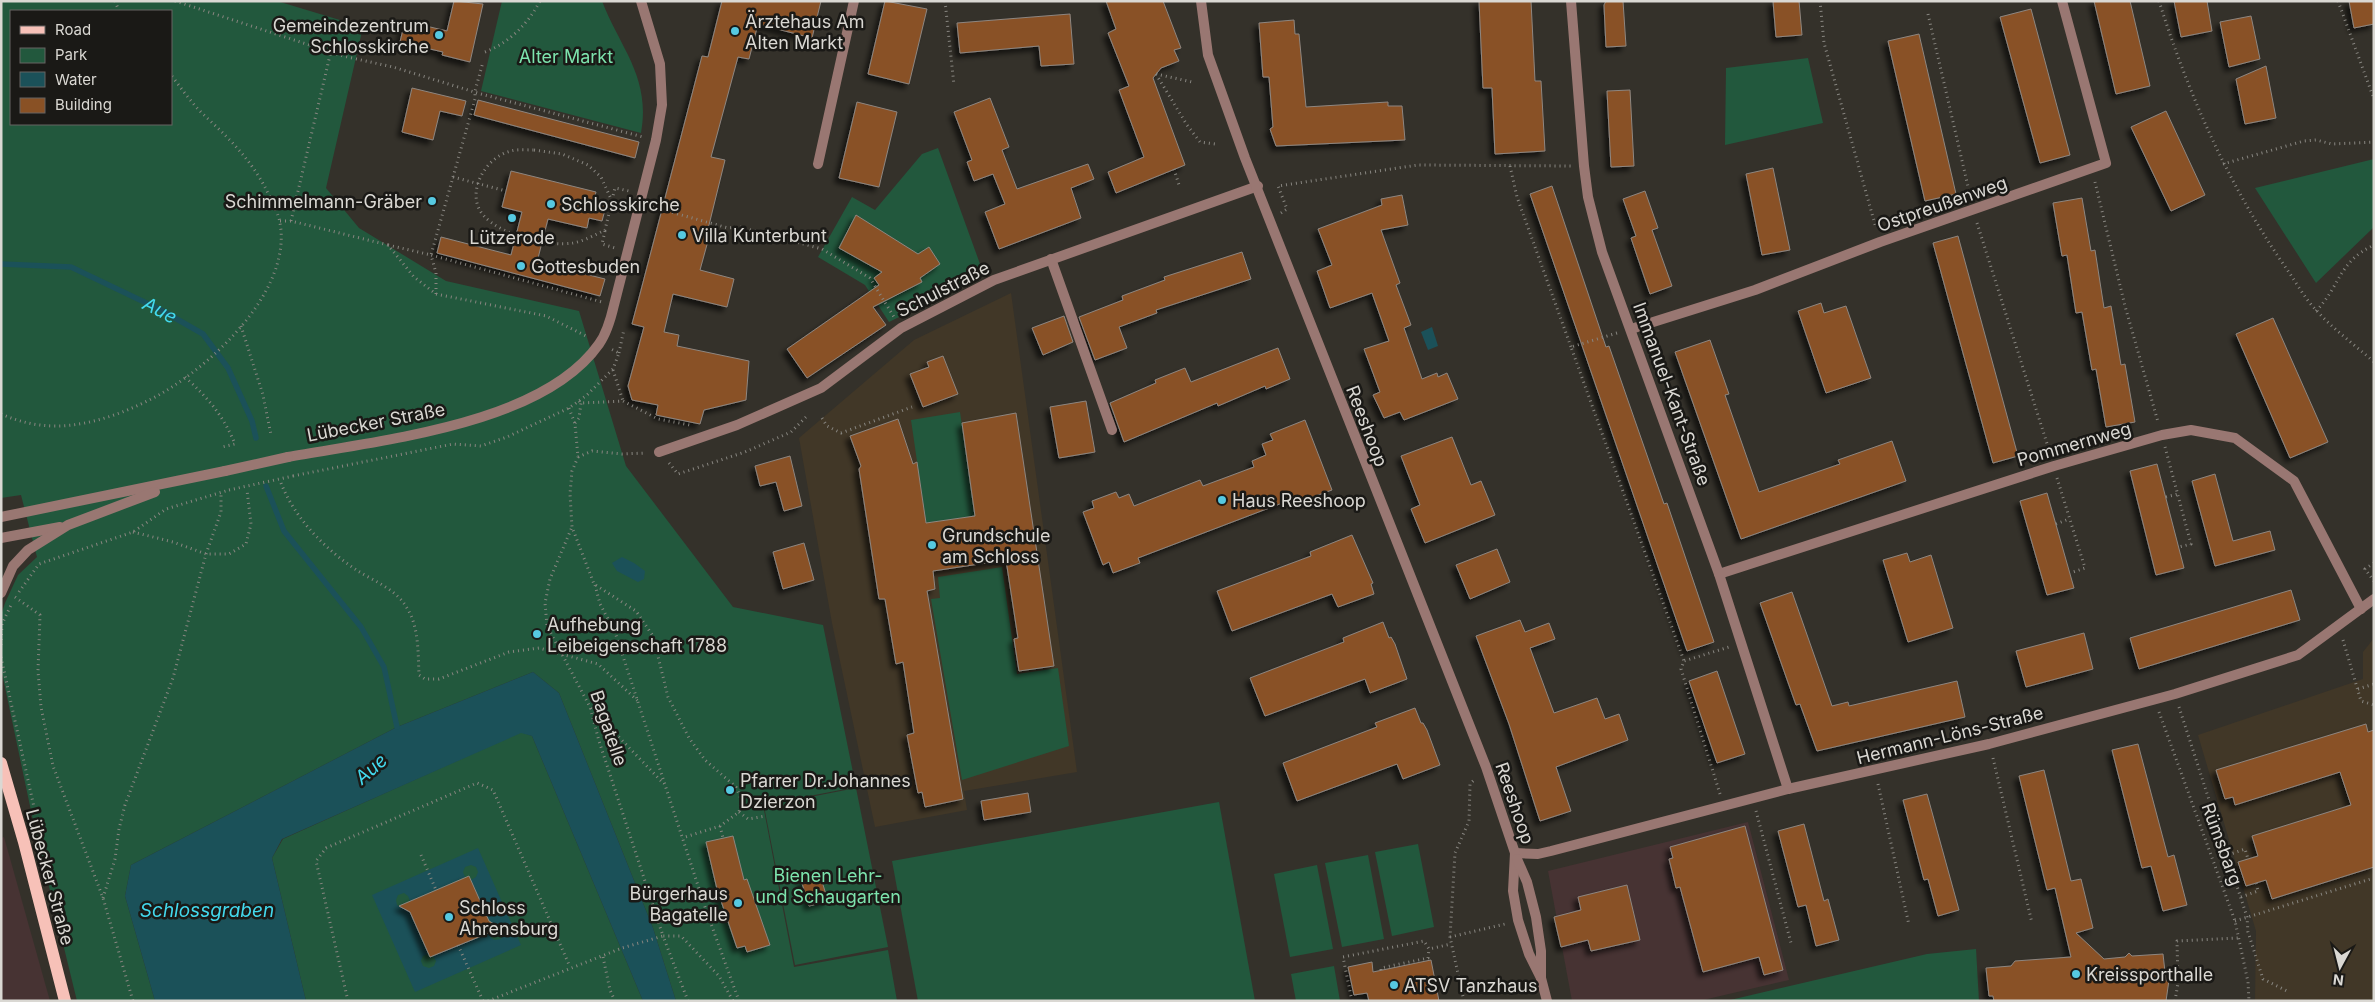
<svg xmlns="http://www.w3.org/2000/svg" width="2375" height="1002" font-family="Inter,sans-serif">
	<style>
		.commercial { fill: #473333 }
		.education { fill: #413727 }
		.green { fill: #22583d; fill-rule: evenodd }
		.water { fill: #1b5159; fill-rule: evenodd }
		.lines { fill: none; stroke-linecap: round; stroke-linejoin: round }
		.stream { stroke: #1b5159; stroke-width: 5.5 }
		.building { fill: #895125; stroke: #8e8680; filter: url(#shadow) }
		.path { stroke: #888680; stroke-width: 3; stroke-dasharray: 1 4; stroke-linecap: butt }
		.service { stroke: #997772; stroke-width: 10 }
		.minor { stroke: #997772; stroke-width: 10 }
		.tertiary { stroke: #997772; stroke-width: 10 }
		.primary { stroke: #f7c1b8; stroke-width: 12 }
		.path-bridge { stroke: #888680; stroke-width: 3; stroke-dasharray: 1 4; stroke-linecap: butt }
		.minor-bridge { stroke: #997772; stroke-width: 10 }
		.poi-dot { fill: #56c9e1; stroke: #1a1916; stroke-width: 2 }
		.labels { text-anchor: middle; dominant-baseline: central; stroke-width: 5; stroke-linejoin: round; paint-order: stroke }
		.poi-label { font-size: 18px; fill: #dad8d3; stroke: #1a1916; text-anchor: start }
		.park-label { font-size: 18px; fill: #7de4ad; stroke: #1a1916 }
		.street-label { font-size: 18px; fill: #dad8d3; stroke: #1a1916 }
		.water-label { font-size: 19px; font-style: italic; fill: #43d9ed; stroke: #1a1916 }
	</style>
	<defs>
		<filter id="shadow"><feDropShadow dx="-4.5" dy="4.5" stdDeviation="2.5" flood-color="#0009"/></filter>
	</defs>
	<rect width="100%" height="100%" fill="#34312a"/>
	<g class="commercial">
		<path d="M1748 822 1789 980 1699 1001H1572L1548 871Z"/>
		<path d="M4 837 50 1001H1V838Z"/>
	</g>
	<g class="education">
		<path d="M1011 293 1077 772 964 791 967 810 875 827 832 623 799 438 914 340Z"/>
		<path d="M2374 638V1001H2255L2256 931 2198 735 2363 679V652Z"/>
	</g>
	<g class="green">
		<path d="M1 1H277L363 27 326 188 359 228 446 281 579 311 626 466 733 607 823 625 856 787 763 805 794 967 888 950 897 1001H676L653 928 559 693 533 672 397 727 131 865 125 896 155 1001H77L34 825 1 668V615L5 603 18 575 37 557 21 495 1 498ZM11 11H171V124H11Z"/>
		<path d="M502 1H602C620 48 651 77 641 133L481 91Z"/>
		<path d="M1808 58 1823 123 1725 145 1726 68Z"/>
		<path d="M938 148 984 275 889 322 865 285 818 257 852 197 875 210 922 154Z"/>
		<path d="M2374 159V227L2316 283 2255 188Z"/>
		<path d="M960 412 975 516 926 523 911 420Z"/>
		<path d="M1002 567 1017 674 1058 668 1069 746 962 780 931 599 940 598 938 577Z"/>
		<path d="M521 732 532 736 643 1001H306L272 858 283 839Z"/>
		<path d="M856 788 888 947 795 965 764 806Z"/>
		<path d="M1219 802 1255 1001H918L892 861Z"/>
		<path d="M1418 844 1434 927 1392 936 1375 852Z"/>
		<path d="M1368 855 1384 939 1342 947 1325 863Z"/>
		<path d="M1317 865 1333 949 1290 957 1274 874Z"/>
		<path d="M1976 949 1979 1001H1726L1927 954Z"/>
		<path d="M1334 966 1340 1001H1296L1291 974Z"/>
	</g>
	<g class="water">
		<path d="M1432 327 1438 346 1428 350 1421 332Z"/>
		<path d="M622 557 634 563 645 571 644 579 638 582 617 571 612 563Z"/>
		<path d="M533 672 559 693 653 928 676 1001H643L532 736 521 733 282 839 272 858 306 1001H155L125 896 131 865 397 727Z"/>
		<path d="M478 848 521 945 415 992 372 895ZM471 865 476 867 478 872 476 877 471 880 492 927 497 926 502 929 503 934 501 939 495 940 491 938 489 932 433 956 436 961 434 966 429 968 423 966 421 961 423 956 428 954 407 906 402 908 397 905 396 900 398 895 404 893 408 896 410 901 465 877 463 872 465 867Z"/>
	</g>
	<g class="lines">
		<g class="stream">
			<path id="s1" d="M1 264 71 267 161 310 203 334 228 368 252 421 256 438"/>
			<path d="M266 486 284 531 361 627 384 667 397 727"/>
		</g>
	</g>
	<g class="building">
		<path d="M454 1 483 4 470 62 442 55 443 52 400 42 405 21 447 31Z"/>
		<path d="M722 1H821L812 38 758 24 749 59 738 57 711 157 725 160 708 229 711 230 700 270 734 279 727 307 673 294 664 332 679 335 677 346 749 361 746 400 704 410 700 424 656 415 658 405 632 400 628 386 644 327 632 324 640 294 702 56 708 57Z"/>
		<path d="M885 1 927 9 909 84 868 74Z"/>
		<path d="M1106 1H1163L1181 48 1174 50 1179 61 1161 68 1153 78 1185 165 1116 193 1108 172 1144 157 1119 90 1129 86 1108 33 1116 29Z"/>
		<path d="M1479 1H1531L1535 81H1541L1545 151 1495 154 1492 88H1483Z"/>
		<path d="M1606 1H1623L1626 46 1606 47 1604 5Z"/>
		<path d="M1773 1H1799L1802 35 1776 37Z"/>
		<path d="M2094 1H2130L2150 86 2116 94Z"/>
		<path d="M2174 1H2207L2212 31 2181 37Z"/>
		<path d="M2349 1H2374V24L2354 28Z"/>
		<path d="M2031 9 2070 155 2040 163 2000 17Z"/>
		<path d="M1070 14 1074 64 1041 66 1039 46 960 53 957 23Z"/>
		<path d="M2251 16 2260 59 2229 67 2220 22Z"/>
		<path d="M1294 20 1295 34H1299L1306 107 1388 102V106H1402L1405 140 1276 146 1270 129 1273 127 1269 77H1263L1259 23Z"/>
		<path d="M1919 34 1956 194 1925 201 1888 41Z"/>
		<path d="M2266 66 2276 118 2245 124 2236 79Z"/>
		<path d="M412 88 466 101 462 116 440 111 433 140 402 132Z"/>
		<path d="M1630 90 1634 166 1611 167 1607 91Z"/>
		<path d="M990 98 1009 147 1002 150 1017 189 1088 164 1094 179 1071 188 1081 218 999 249 985 212 1005 204 993 174 974 181 967 162 972 160 954 112Z"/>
		<path d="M478 100 639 142 635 158 474 115Z"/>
		<path d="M857 102 897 112 879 187 839 178Z"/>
		<path d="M2166 111 2205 195 2171 211 2131 127Z"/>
		<path d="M1773 168 1790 250 1762 255 1746 174Z"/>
		<path d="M511 171 596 192 593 203 606 206 602 221 589 218 587 228 548 219 537 262 605 279 600 296 437 253 441 237 511 255 522 212 502 207Z"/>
		<path d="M1552 186 1606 347 1609 346 1664 504 1667 503 1714 642 1687 651 1530 194Z"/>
		<path d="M1645 191 1658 228 1652 230 1672 286 1650 294 1631 238 1636 236 1623 199Z"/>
		<path d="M1402 195 1408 225 1381 230 1400 283 1396 285 1411 325 1404 328 1422 379 1437 373 1438 377 1447 373 1458 399 1404 420 1400 412 1384 418 1373 395 1380 392 1364 349 1389 341 1372 293 1330 308 1317 271 1332 265 1318 229 1382 205 1381 199Z"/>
		<path d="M2082 198 2091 251 2095 250 2104 308 2111 306 2121 365 2125 364 2135 422 2106 427 2096 369 2092 370 2082 312 2076 313 2067 255 2062 256 2053 203Z"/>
		<path d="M856 215 918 254 929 247 940 264 920 278 922 282 873 307 886 325 807 378 787 349 879 285 874 278 882 272 839 248Z"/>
		<path d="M1958 236 2018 456 1993 463 1933 243Z"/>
		<path d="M1242 252 1251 279 1156 310 1157 313 1119 327 1127 348 1095 360 1079 317 1123 300 1122 296 1165 280 1164 277Z"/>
		<path d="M1821 303 1824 313 1846 306 1871 378 1826 393 1798 311Z"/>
		<path d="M1064 316 1073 342 1043 355 1032 328Z"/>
		<path d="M2273 318 2328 442 2290 458 2236 334Z"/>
		<path d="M1710 340 1729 394 1725 395 1759 492 1840 464 1838 460 1892 441 1906 481 1741 539 1675 352Z"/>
		<path d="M1278 348 1290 379 1266 389 1265 386 1218 406 1217 403 1124 442 1110 403 1156 383 1155 380 1185 368 1191 382Z"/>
		<path d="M943 356 958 394 923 407 910 374 929 367 927 362Z"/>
		<path d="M1086 401 1095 452 1059 458 1050 407Z"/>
		<path d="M1016 413 1054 666 1019 671 1014 639 1018 638 1006 560 933 571 935 589 927 591 963 799 925 807 922 792 918 793 907 735 914 733 903 662 896 664 885 599H879L859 469 861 466 850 436 898 419 913 464 917 462 926 523 975 516 962 423Z"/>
		<path d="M1305 420 1332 490 1299 502 1298 497 1138 558 1140 563 1113 573 1109 562 1103 565 1083 512 1094 508 1092 501 1116 492 1119 498 1129 494 1134 506 1200 480 1203 486 1254 467 1252 461 1266 455 1262 444 1273 440 1270 434Z"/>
		<path d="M1452 437 1471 485 1481 481 1495 515 1425 543 1411 509 1420 505 1401 456Z"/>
		<path d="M790 456 802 506 784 511 776 482 760 486 755 466Z"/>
		<path d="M2157 464 2184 568 2156 575 2130 471Z"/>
		<path d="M2215 474 2233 541 2270 531 2275 550 2215 566 2192 481Z"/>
		<path d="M2047 493 2074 588 2047 595 2020 501Z"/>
		<path d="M1352 535 1373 583 1371 584 1374 594 1338 607 1332 594 1232 631 1217 591 1311 556 1310 552Z"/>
		<path d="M804 543 814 580 783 589 773 552Z"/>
		<path d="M1497 549 1510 582 1470 599 1456 565Z"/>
		<path d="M1907 553 1910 562 1931 555 1953 628 1908 642 1883 560Z"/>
		<path d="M2291 590 2300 620 2139 669 2130 638Z"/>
		<path d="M1792 592 1832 706 1848 702 1849 706 1957 681 1965 717 1817 751 1800 704 1796 705 1760 603Z"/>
		<path d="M1520 620 1525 632 1549 623 1555 639 1530 648 1554 713 1597 698 1605 719 1619 714 1628 740 1556 767 1571 811 1540 821 1509 724 1476 636Z"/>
		<path d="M1383 622 1389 638 1391 637 1395 644 1407 679 1370 693 1365 679 1265 716 1250 678 1344 642 1343 638Z"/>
		<path d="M2084 633 2093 669 2026 687 2016 651Z"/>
		<path d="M1717 671 1745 754 1717 763 1689 681Z"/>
		<path d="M1415 708 1421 723H1423L1427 730 1440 765 1403 779 1397 764 1297 801 1283 763 1377 727 1375 723Z"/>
		<path d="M2366 724 2368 732 2374 730V867L2272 899 2266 880 2246 886 2238 862 2258 856 2252 836 2351 805 2340 772 2235 805 2233 797 2225 799 2216 770Z"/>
		<path d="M2138 744 2168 857 2174 855 2187 905 2163 911 2151 866 2142 868 2112 750Z"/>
		<path d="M2044 770 2071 881 2081 879 2093 928 2076 933 2104 959 2125 957 2129 953 2132 956 2163 954 2166 981 2169 980 2166 1001H1994L1993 996H1989L1986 968 2011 966 2015 961 2071 957 2055 888 2047 890 2019 776Z"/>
		<path d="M1028 793 1031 812 984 820 981 801Z"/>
		<path d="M1927 794 1959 910 1938 916 1928 879 1924 880 1903 800Z"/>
		<path d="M1804 824 1824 901 1828 899 1839 940 1816 946 1806 905 1798 907 1778 831Z"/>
		<path d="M1745 826 1783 970 1764 975 1759 957 1703 972 1680 887 1676 888 1673 875 1669 859 1673 858 1670 847Z"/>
		<path d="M733 836 744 880 747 879 770 945 747 952 745 946 737 948 717 889 706 842Z"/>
		<path d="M820 875 828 901 809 906 801 880Z"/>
		<path d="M469 876 489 921 501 928 430 957 410 912 399 906Z"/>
		<path d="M1627 885 1640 940 1591 951 1588 940 1561 947 1554 917 1581 910 1578 897Z"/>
		<path d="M1431 960 1439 1001H1369L1367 993 1354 995 1348 967 1372 962 1373 972Z"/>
	</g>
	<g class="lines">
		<g class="path">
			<path d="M115 1 119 11"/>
			<path d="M175 1 343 56 393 67 481 94 643 137"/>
			<path d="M945 1 954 85"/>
			<path d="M1820 1 1824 43 1876 228"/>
			<path d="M2159 1C2189 96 2229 186 2286 268 2296 282 2305 299 2317 311 2334 330 2355 345 2374 362"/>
			<path d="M2338 1 2374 99"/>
			<path d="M1928 14 1970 195"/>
			<path d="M485 52C509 43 528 24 540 1"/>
			<path d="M1156 74 1187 125 1200 142 1215 144"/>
			<path d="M1156 74 1192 82"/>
			<path d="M534 150 562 154 588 165 601 177 612 201 605 230C595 235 584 241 573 243 548 247 501 235 484 216 464 194 485 157 511 151 518 149 527 150 534 150Z"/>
			<path d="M2223 164 2304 141 2316 140 2332 144 2374 142"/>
			<path d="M1510 166 1517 197 1571 347"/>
			<path d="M1174 169 1179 185"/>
			<path d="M453 177 506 191"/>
			<path d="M2095 182 2125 306 2158 422"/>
			<path d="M612 200 615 188 629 191"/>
			<path d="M653 207 728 228 740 227 822 249 870 278 894 317"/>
			<path d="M1281 213 1287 209 1278 186 1418 165 1571 166"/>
			<path d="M280 221H291L388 245 414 277 436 294 546 316 588 337"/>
			<path d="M291 221 331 51"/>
			<path d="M1977 223 2050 453"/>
			<path d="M605 231 602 244 615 248"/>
			<path d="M388 245 431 255 475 99V91L483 62"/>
			<path d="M436 294V273L431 255 602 302"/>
			<path d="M2316 311C2341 285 2338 262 2374 245"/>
			<path d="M241 326 263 395 271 435"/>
			<path d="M1617 333 1571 347 1684 661"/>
			<path d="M619 353 624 329"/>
			<path d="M613 370 623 401"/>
			<path d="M185 377C208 398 223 415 235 444L222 447"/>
			<path d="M579 401 581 403 623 401 658 419 690 425"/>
			<path d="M569 408 575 424 578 457 572 471 570 494 572 527 594 584 636 611 653 636 668 697 689 738 705 760 736 787 742 801 739 812 720 826 682 838"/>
			<path d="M1 414C20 422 36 426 56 426 92 426 133 410 164 392 216 361 292 289 280 223 279 216 275 208 272 202 257 166 233 142 205 116 192 104 182 89 171 75"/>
			<path d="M822 418 827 426 841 433 912 407"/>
			<path d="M575 423 579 418 581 403"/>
			<path d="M2165 447 2191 544 2179 547"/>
			<path d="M578 457 592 451 622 454 646 453"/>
			<path d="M669 463 678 474 745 452 791 432 808 415"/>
			<path d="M293 476 453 444 481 446 507 437 569 408 587 395 613 369 619 353 611 349"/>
			<path d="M2057 478 2085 568 2070 573"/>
			<path d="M281 483C295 519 326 550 358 571 374 581 397 590 407 608 419 627 418 653 419 675L425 679H439L509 652 539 648 598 664 639 702"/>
			<path d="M2166 497 2178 494"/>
			<path d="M2056 524 2069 519"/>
			<path d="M133 532 173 542 206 554H229L246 544 251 524 247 490"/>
			<path d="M2374 563 2365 569 2374 581"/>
			<path d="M595 585 600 604 615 632 706 910 739 1001"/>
			<path d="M19 592 39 564 133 532 166 509 229 490"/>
			<path d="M15 597 40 615 38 671 41 707 53 766 103 898 133 1001"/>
			<path d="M2343 640 2361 701 2374 705"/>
			<path d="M1 645 2 624 12 603"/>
			<path d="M1 657 39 830"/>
			<path d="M2358 689 2374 684"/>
			<path d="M2179 707 2247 917 2248 932 2263 979 2287 991"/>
			<path d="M591 708 664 784"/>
			<path d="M2159 712 2235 921 2248 982 2249 1001"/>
			<path d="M1993 758 2032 923"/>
			<path d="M1878 784 1909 925"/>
			<path d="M1720 794 1681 669 1684 661 1729 647"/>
			<path d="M1756 811 1791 943"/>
			<path d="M739 812 748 819 766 816"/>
			<path d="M720 826 723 838"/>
			<path d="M421 855 436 890"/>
			<path d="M2228 855 2245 849 2248 859"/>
			<path d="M2241 897 2258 891 2256 883"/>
			<path d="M103 898 115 859 119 829 125 805 173 678 206 554 221 512V493"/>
			<path d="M2235 921 2374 878"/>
			<path d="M1450 937 1505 924"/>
			<path d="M458 945 483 1001"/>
			<path d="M603 957 610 990 615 1001"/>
			<path d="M1381 970V968L1428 958 1429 949"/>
			<path d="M348 1001 316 861 326 848 477 783 493 790 570 967"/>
			<path d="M488 1001 622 948 663 936 599 741 590 707 547 626 545 603 550 579 572 527"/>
			<path d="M688 1001 663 936H681L719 976 733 1001"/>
			<path d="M1352 1001 1343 957 1424 941 1429 949 1451 944"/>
			<path d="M1464 1001 1450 937 1455 853 1469 821 1470 784 1475 779"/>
			<path d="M2175 1001 2178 983 2177 941 2239 938"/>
		</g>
		<path class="service" d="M1051 259 1112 430"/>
		<g class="minor">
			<path d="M1571 1 1584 166 1588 197 1602 252 1719 574 1788 789"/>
			<path d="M818 164 854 1"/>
			<path d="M1631 329 1755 290 1880 242 2106 163 2062 1"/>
			<path d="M659 452 737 425 821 388 901 328 994 280 1258 186"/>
			<path d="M288 457C380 440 542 425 599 344 607 333 611 318 614 305L656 140 662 105 660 64 641 1"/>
			<path d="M1 517 225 471"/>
			<path d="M1 538 60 527"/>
			<path d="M1719 574 2054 466 2162 435 2191 430 2235 438 2294 481 2361 609"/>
			<path d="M1 593 13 566 28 550 68 525 155 492"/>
			<path d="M1515 853 1538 854 1551 851 1788 789 1989 744 2175 694 2298 655 2374 599"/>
		</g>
		<g class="tertiary">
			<path d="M1201 1 1208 55 1245 158 1486 767 1515 853 1513 891 1518 920 1529 954 1541 978"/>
			<path d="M1517 859 1527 882 1536 917 1541 951V978L1547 1001"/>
		</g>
		<path class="primary" d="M1 763 24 842 65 1001"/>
		<path class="path-bridge" d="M229 490 293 476"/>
		<path class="minor-bridge" d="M225 471 288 457"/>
	</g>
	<g class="poi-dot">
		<circle cx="735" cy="31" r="5"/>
		<circle cx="439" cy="35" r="5"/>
		<circle cx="432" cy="201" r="5"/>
		<circle cx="551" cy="204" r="5"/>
		<circle cx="512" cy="218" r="5"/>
		<circle cx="682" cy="235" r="5"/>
		<circle cx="521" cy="266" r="5"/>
		<circle cx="1222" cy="500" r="5"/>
		<circle cx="932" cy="545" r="5"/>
		<circle cx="537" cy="634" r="5"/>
		<circle cx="730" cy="790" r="5"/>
		<circle cx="738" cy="903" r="5"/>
		<circle cx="449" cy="917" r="5"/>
		<circle cx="2076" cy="974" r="5"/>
		<circle cx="1394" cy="985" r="5"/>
	</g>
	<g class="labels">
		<g class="poi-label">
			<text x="745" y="21">Ärztehaus Am<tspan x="745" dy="21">Alten Markt</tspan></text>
			<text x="429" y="25" text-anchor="end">Gemeindezentrum<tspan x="429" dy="21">Schlosskirche</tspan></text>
			<text x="422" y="201" text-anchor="end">Schimmelmann-Gräber</text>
			<text x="561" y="204">Schlosskirche</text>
			<text x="692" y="235">Villa Kunterbunt</text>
			<text x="512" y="237" text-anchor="middle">Lützerode</text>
			<text x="531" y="266">Gottesbuden</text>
			<text x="1232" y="500">Haus Reeshoop</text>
			<text x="942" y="535">Grundschule<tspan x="942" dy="21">am Schloss</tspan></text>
			<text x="547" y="624">Aufhebung<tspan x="547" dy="21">Leibeigenschaft 1788</tspan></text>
			<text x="740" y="780">Pfarrer Dr.Johannes<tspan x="740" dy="21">Dzierzon</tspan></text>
			<text x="728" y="893" text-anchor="end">Bürgerhaus<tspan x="728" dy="21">Bagatelle</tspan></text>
			<text x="459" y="907">Schloss<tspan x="459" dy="21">Ahrensburg</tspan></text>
			<text x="2086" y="974">Kreissporthalle</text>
			<text x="1404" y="985">ATSV Tanzhaus</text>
		</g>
		<g class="park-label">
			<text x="566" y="56">Alter Markt</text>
			<text x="828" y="875">Bienen Lehr-<tspan x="828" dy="21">und Schaugarten</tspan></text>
		</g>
		<g class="street-label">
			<text transform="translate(1942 204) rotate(-19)">Ostpreußenweg</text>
			<text transform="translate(943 289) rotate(-27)">Schulstraße</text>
			<text transform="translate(1672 394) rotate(70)">Immanuel-Kant-Straße</text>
			<text transform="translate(376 422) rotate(-11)">Lübecker Straße</text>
			<text transform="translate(1367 426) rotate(69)">Reeshoop</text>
			<text transform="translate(2074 444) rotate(-16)">Pommernweg</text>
			<text transform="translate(609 728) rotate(71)">Bagatelle</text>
			<text transform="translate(1950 735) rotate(-14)">Hermann-Löns-Straße</text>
			<text transform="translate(1515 803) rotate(71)">Reeshoop</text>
			<text transform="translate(2222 844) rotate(70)">Rümsbarg</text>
			<text transform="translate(50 877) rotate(75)">Lübecker Straße</text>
		</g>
		<g class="water-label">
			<text stroke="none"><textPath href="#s1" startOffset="169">Aue</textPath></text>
			<text transform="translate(371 769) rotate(-41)">Aue</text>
			<text x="207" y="910">Schlossgraben</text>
		</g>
	</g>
	<rect width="2375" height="1002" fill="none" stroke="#dad8d3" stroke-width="5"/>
	<rect x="10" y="10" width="162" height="115" fill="#1a1916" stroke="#676562"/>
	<rect x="20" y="26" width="25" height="8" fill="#f7c1b8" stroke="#676562"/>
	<text x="55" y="35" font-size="15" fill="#dad8d3">Road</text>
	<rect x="20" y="48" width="25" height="15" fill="#22583d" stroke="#676562"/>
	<text x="55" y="60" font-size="15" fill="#dad8d3">Park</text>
	<rect x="20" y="72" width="25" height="15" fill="#1b5159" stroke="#676562"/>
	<text x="55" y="85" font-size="15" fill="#dad8d3">Water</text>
	<rect x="20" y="98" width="25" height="15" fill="#895125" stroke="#676562"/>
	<text x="55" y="110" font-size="15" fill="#dad8d3">Building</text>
	<g transform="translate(2340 967) rotate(187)" stroke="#1a1916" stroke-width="4" paint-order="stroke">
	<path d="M0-4L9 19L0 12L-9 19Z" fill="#dad8d3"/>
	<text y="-8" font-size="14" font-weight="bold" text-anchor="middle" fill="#dad8d3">N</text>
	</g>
</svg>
